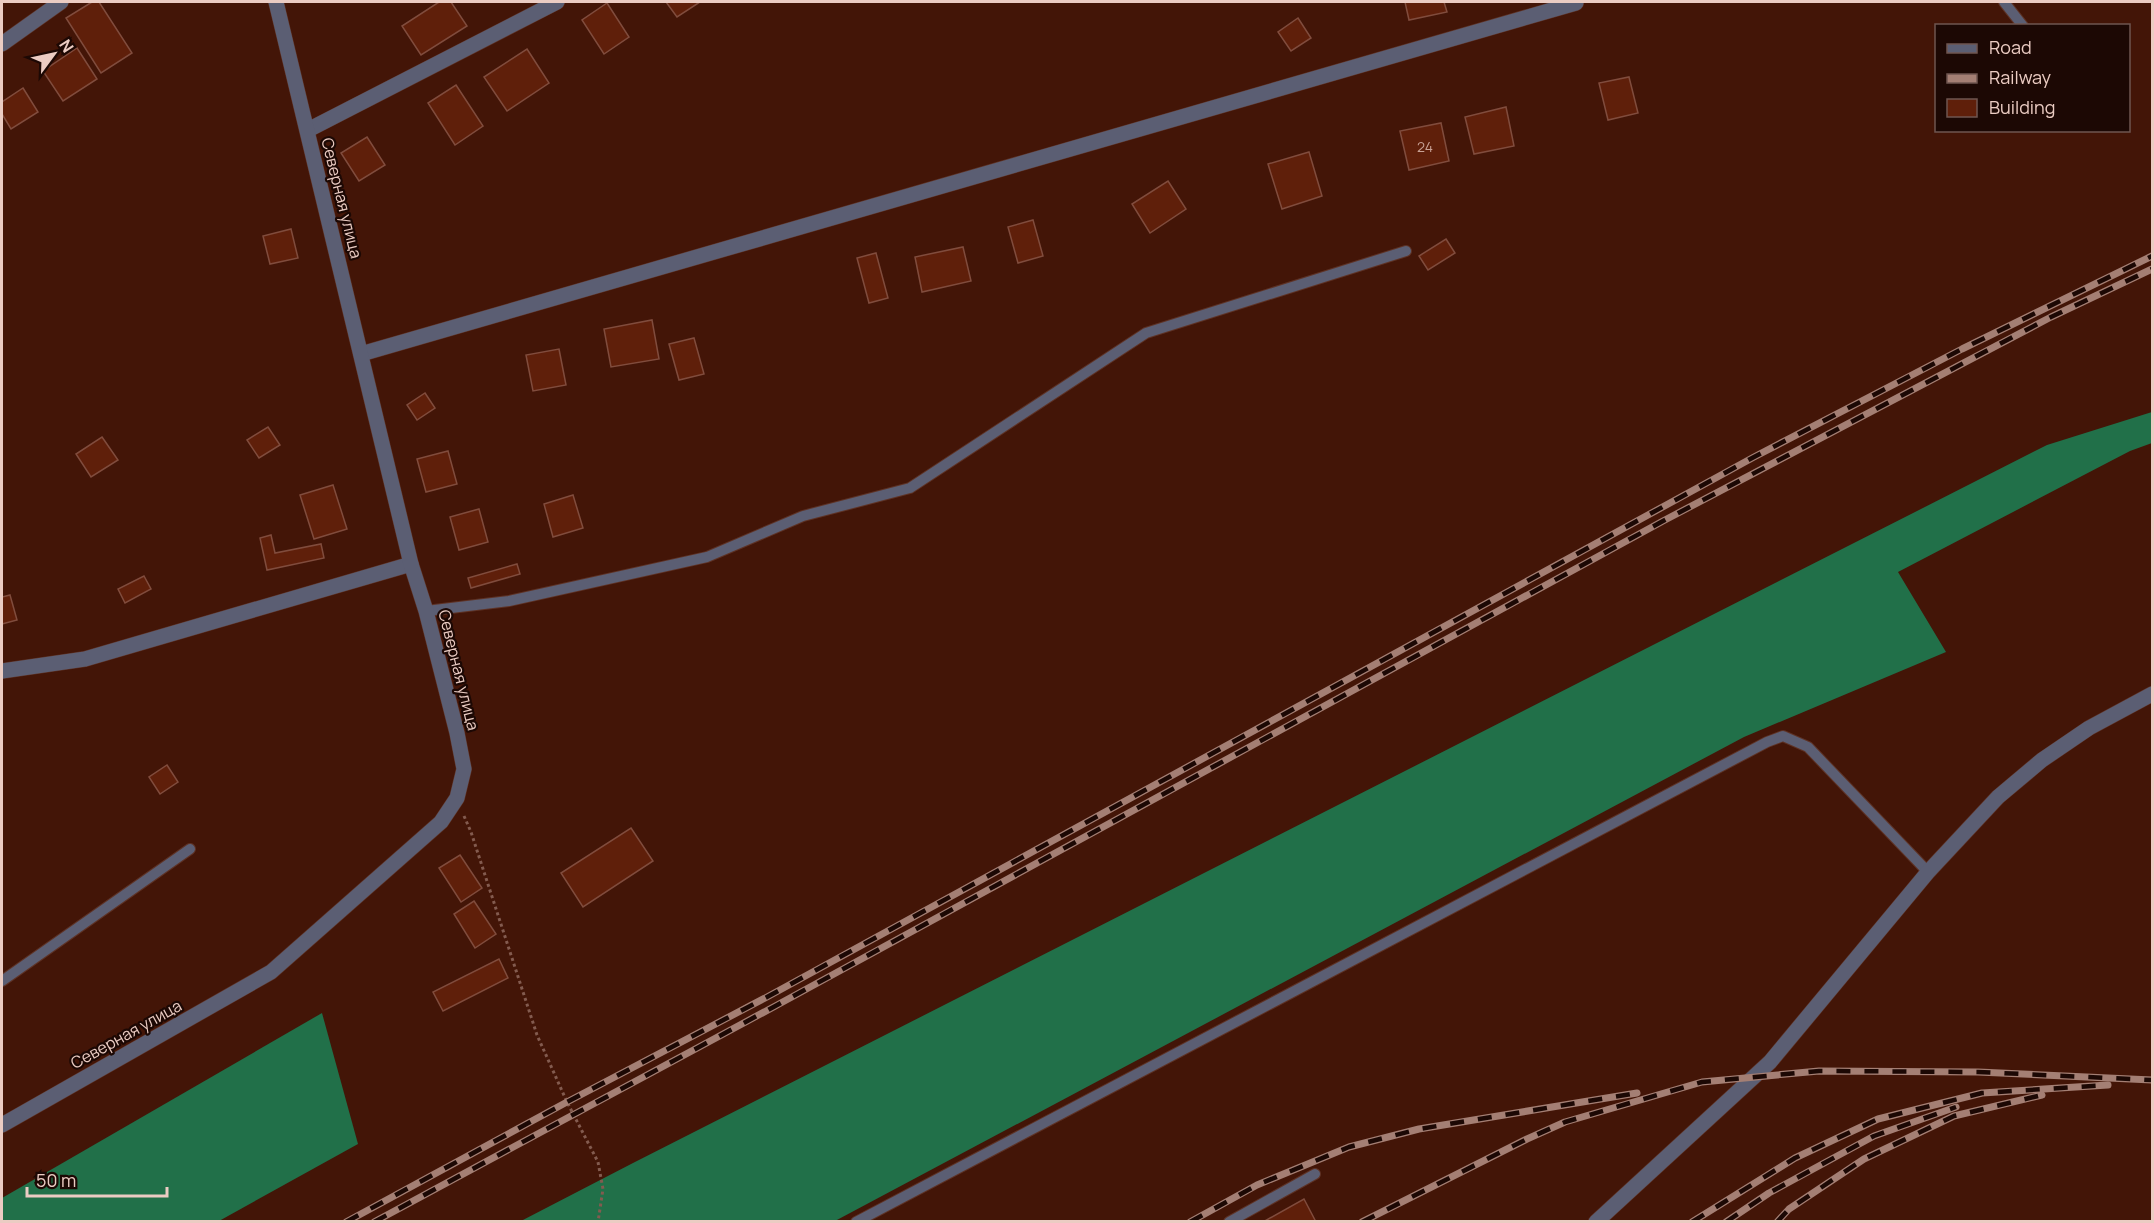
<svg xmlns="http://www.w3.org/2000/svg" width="2154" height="1223" font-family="Manrope,sans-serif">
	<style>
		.forest { fill: #217049 }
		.building { fill: #5f1f0a; stroke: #804c3d; stroke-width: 1.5 }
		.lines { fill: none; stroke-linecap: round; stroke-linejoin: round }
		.lane-casing { stroke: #5e3225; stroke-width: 12 }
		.street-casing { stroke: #5e3225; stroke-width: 16 }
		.path { stroke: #835b4f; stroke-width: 3; stroke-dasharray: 3 3; stroke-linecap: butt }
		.lane { stroke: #5b5e73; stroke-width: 10 }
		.street { stroke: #5b5e73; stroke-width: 15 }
		.rail-casing { stroke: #a47f74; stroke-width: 7 }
		.rail { stroke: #1c0804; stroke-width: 4.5; stroke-dasharray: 14; stroke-linecap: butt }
		.labels { text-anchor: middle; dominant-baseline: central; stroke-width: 4.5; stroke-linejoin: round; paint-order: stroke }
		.number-label { font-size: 14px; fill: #c8a195 }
		.street-label { font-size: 16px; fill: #ebccc3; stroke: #1c0804 }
	</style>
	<rect width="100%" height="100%" fill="#431507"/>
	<g class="forest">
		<path d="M2152 412V443L2130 451 1898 572 1946 652 1744 737 835 1221H521L633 1163 2047 445Z"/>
		<path d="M322 1013 358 1144 219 1221H2V1198Z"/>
	</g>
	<g class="building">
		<path d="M92 2H99L132 53 101 73 66 18Z"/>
		<path d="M439 2H451L467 26 421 55 402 26Z"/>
		<path d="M666 2H700L677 17Z"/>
		<path d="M1405 2H1444L1447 12 1409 20Z"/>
		<path d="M607 3 629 37 604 54 582 20Z"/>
		<path d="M1298 18 1311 38 1291 51 1278 32Z"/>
		<path d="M77 48 97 79 63 101 43 71Z"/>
		<path d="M527 49 549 83 507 111 484 77Z"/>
		<path d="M1629 77 1638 113 1608 120 1599 83Z"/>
		<path d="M456 85 483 126 455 145 428 103Z"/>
		<path d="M23 88 38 112 11 129 2 114V102Z"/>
		<path d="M1506 107 1514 146 1474 154 1465 117Z"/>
		<path d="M1441 123 1449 161 1409 170 1400 131Z"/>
		<path d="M367 137 385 165 359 181 341 153Z"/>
		<path d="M1309 152 1322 196 1282 209 1268 164Z"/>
		<path d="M1168 181 1186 209 1150 233 1132 204Z"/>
		<path d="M1033 220 1043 256 1018 263 1008 227Z"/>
		<path d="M291 229 298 258 270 264 263 236Z"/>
		<path d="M1446 239 1455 253 1428 270 1419 256Z"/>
		<path d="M963 247 971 281 922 292 915 257Z"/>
		<path d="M876 253 888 298 869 303 857 258Z"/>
		<path d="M652 320 659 359 611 367 604 329Z"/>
		<path d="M694 338 704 374 679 380 669 344Z"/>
		<path d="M559 349 566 385 533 391 526 355Z"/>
		<path d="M425 393 435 408 417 420 407 405Z"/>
		<path d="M268 427 280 445 259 458 247 440Z"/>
		<path d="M102 437 118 460 91 477 76 454Z"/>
		<path d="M448 451 457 484 426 492 417 459Z"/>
		<path d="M333 485 347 529 314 539 300 495Z"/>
		<path d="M573 495 583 528 553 537 544 504Z"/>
		<path d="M479 509 488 542 459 550 450 517Z"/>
		<path d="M271 535 275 553 321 544 324 558 267 570 260 538Z"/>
		<path d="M517 564 520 574 471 588 468 578Z"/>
		<path d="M144 576 151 589 125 603 118 589Z"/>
		<path d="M10 595 17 620 2 624V597Z"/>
		<path d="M167 765 178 782 160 794 149 777Z"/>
		<path d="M631 828 653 861 583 907 561 873Z"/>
		<path d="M460 855 482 888 461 902 439 868Z"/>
		<path d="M474 901 496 934 475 948 454 914Z"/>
		<path d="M499 959 508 978 443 1011 433 992Z"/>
		<path d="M1304 1199 1316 1222H1263Z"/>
	</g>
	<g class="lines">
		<defs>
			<g id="lane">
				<path d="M2004 2 2023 26"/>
				<path d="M426 611 509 601 707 557 803 516 910 488 1146 333 1406 251"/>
				<path d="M2 981 190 849"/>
				<path d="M856 1222 1767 742 1783 736 1808 747 1928 872"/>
				<path d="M1229 1222 1315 1174"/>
			</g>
			<g id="street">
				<path d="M2 44 61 2"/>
				<path d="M308 130 557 2"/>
				<path d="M361 354 1576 3"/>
				<path d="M2 671 85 659 411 564"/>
				<path d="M2 1125 271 972 441 822 457 798 464 769 457 733 426 611 411 564 276 2"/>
				<path d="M1596 1222 1770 1062 1928 872 1998 797 2042 760 2089 728 2152 694"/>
			</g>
		</defs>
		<use href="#lane" class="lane-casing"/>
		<use href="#street" class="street-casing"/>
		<path class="path" d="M464 816 471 832 537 1035 567 1102 598 1162 603 1189 598 1222"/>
		<use href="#lane" class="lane"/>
		<use href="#street" class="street"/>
		<defs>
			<g id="rail">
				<path d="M346 1222 567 1102 767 997 1754 457 1962 349 2152 256"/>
				<path d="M374 1222 779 1004 1663 521 2051 317 2152 269"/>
				<path d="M1190 1222 1257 1185 1349 1147 1419 1129 1637 1093"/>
				<path d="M1362 1222 1527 1139 1565 1122 1702 1082 1819 1071 1978 1072 2152 1080"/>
				<path d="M1692 1222 1795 1158 1878 1119 1982 1093 2108 1085"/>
				<path d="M1726 1222 1769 1193 1874 1136 1956 1107"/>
				<path d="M1777 1222 1789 1209 1864 1159 1954 1116 2042 1095"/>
			</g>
		</defs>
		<use href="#rail" class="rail-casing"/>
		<use href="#rail" class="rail"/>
	</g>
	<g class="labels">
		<g class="number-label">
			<text x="1425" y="146">24</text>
		</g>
		<g class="street-label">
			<text transform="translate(342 198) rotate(76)">Северная улица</text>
			<text transform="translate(459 670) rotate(76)">Северная улица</text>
			<text transform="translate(126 1034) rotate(-29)">Северная улица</text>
		</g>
	</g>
	<rect width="2154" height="1223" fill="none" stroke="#ebccc3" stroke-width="6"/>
	<rect x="1935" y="24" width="195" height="108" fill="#1c0804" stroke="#6f5650" stroke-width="1.5"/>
	<rect x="1947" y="44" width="30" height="9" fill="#5b5e73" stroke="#6f5650" stroke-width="1.5"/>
	<text x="1989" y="54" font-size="18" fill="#ebccc3">Road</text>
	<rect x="1947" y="74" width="30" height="9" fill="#a47f74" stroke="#6f5650" stroke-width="1.5"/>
	<text x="1989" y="84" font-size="18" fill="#ebccc3">Railway</text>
	<rect x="1947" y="99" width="30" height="18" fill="#5f1f0a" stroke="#6f5650" stroke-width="1.5"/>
	<text x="1989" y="114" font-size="18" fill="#ebccc3">Building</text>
	<g transform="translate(54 54) rotate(57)" stroke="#1c0804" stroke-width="4.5" paint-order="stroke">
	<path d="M0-4.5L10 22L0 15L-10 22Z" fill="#ebccc3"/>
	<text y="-9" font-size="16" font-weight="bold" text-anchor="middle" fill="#ebccc3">N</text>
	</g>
	<path d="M27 1187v9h140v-9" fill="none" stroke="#ebccc3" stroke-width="3"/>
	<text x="36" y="1187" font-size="18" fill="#ebccc3" stroke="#1c0804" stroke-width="4.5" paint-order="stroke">50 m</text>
</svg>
